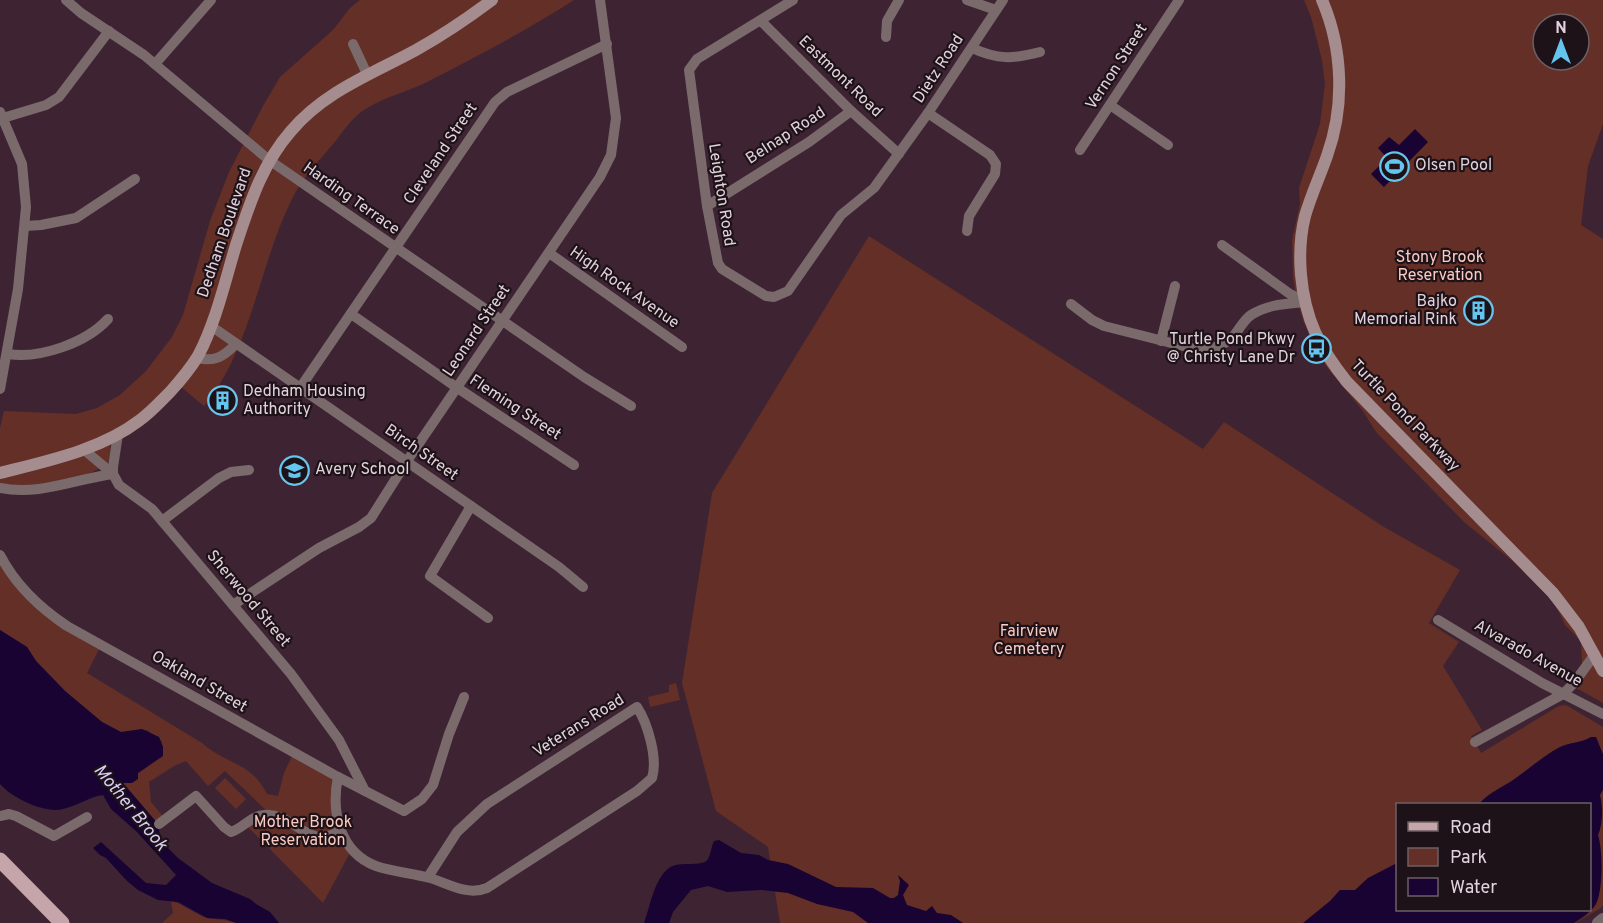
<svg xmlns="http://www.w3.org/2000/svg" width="1603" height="923" font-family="Overpass,sans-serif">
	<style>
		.green { fill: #642f26; fill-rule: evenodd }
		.water { fill: #180333 }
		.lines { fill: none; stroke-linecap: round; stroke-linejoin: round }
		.minor { stroke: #7a6a6c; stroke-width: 10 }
		.tertiary { stroke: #7a6a6c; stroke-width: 12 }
		.secondary { stroke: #a48c8f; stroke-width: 12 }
		.primary { stroke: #c5a5aa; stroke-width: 15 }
		.labels { text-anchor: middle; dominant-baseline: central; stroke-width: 4.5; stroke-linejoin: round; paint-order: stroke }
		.street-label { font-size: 16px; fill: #e3d2db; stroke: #1d1218 }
		.poi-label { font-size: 16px; fill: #e3d2db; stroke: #1d1218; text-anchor: start }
		.park-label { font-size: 16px; fill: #fbcbc2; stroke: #1d1218 }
		.water-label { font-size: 18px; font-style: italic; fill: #d8cdf5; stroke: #1d1218 }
	</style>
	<rect width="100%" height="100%" fill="#3e2433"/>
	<g class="green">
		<path d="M360 0H574C526 31 474 58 423 84 403 93 379 99 361 112 348 122 339 138 328 150 314 166 300 182 291 201 259 266 251 350 204 406L181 387 141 427 110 446 111 451 108 463C77 485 37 486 0 485V428L4 411 76 414 97 408 120 395 146 371 172 337 183 315 210 221 229 172 263 106 280 77 333 30 350 8Z"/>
		<path d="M1304 0H1603V124L1588 166 1581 225 1603 239V703L1569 684 1582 664 1581 641 1565 625 1556 606 1542 590 1515 563 1464 522 1376 432 1363 411 1326 366 1304 323 1296 297 1293 277 1292 240 1300 204 1299 188 1320 124 1325 84 1322 60 1311 17ZM1543 24H1579V60H1543Z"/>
		<path d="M869 236 1203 449 1224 422 1384 527 1460 570 1429 623 1459 642 1443 666 1482 730 1471 736 1481 753 1559 706 1566 705 1603 727V905L1601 908 1575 923H780L768 847 716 811 682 683 712 493ZM1398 804H1590V910H1398Z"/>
		<path d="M0 565 99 649 87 673 202 743C227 765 251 762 267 794L278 796 284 773 294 752 338 777 335 798 352 849 323 903 245 824 270 814 225 771 208 786 186 761 174 766 149 782 151 802 166 820 158 824 123 783C137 776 148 765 162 756V741L147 730 121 732 102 722 65 691 36 661 27 647 0 630Z"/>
		<path d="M676 683 680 700 650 707 648 697 669 692V685Z"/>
		<path d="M225 778 246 799 236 809 215 788Z"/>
		<path d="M171 901C184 904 194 914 207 918 217 920 226 919 236 923H162L173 913Z"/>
	</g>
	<g class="water">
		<path d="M1415 129 1428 142 1384 187 1371 174 1387 158 1378 148 1389 137 1399 145Z"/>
		<path d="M0 630 27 647 36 661 65 691 102 722 121 732 142 729 159 737 163 747V756L138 773V779L132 783H123L158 824 161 841 178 858 212 883 250 899 256 904 270 912 279 923H236L225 919 207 918 178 902 158 900 138 890 127 881 106 858 100 855 93 848 101 842 146 883 166 885 176 875 137 832 111 809 103 795C89 797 77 806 63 809 45 814 12 798 0 784Z"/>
		<path d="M1591 737H1596L1603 754V790L1600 795C1603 807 1603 824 1598 835 1603 851 1603 890 1596 904 1591 912 1582 918 1574 923H1303L1330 901 1340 890H1355L1368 878 1397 863 1398 910H1590V804H1479C1488 793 1501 788 1513 780 1529 769 1543 756 1560 747 1570 742 1581 743 1591 737Z"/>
		<path d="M719 840 741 853 759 855 768 860 788 864 836 887 873 888 890 898H894L898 895 900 881 898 875 909 885 903 895 907 905 926 911 932 906 937 913 951 915 963 923H868L853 912 817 904 788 893 761 890 727 892 708 886 691 890 673 912 669 923H644C650 907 654 879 669 868 679 860 703 868 708 859 711 854 711 847 714 841Z"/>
	</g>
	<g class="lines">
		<g class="minor">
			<path d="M66 0 81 13 144 55 269 160 584 377 631 406"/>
			<path d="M793 0 697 59 689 70 707 206 718 263 722 269 766 296 774 297 788 291 841 215 874 188 928 113 1003 0"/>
			<path d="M967 0 996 10"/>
			<path d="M761 21 851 111 899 154"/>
			<path d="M886 37 887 21 899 0"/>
			<path d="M353 44 367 74"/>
			<path d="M972 48C998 60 1013 59 1040 52"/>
			<path d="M155 64 211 0"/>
			<path d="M1110 105 1168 145"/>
			<path d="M0 112 22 164 26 207 18 289 0 389"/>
			<path d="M928 113 990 155 996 164 995 174 969 216 967 231"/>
			<path d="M3 118 46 105 59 97 109 31"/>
			<path d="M1080 150 1179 0"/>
			<path d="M707 206 809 142 851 111"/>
			<path d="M25 226 41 225 76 218 135 179"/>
			<path d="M1222 245 1290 294 1306 302"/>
			<path d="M549 253 682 347"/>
			<path d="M1071 304 1092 320 1104 326 1199 350C1214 349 1227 345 1236 333 1241 326 1245 319 1251 315 1268 304 1287 304 1306 302"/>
			<path d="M351 314 456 387 574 465"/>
			<path d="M211 326 559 567 583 587"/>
			<path d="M1161 341 1175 286"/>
			<path d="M8 354C40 359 86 343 108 319"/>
			<path d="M197 358C215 362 223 357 236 344"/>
			<path d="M300 388 495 102 507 92 607 44"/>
			<path d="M118 434 113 467V474L119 485 152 509 291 674 339 740 365 791"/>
			<path d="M83 449 113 474"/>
			<path d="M0 488C39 496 75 479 113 474"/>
			<path d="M471 506 430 576 488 618"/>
			<path d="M162 521 219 478 231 472 249 470"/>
			<path d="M0 555C15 584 40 608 67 626L338 777 404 811 422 799 433 785 449 734 464 697"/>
			<path d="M233 605 319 548 359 527 371 518 407 461 600 177 611 155 616 118 600 0"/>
			<path d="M1438 620 1542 683 1603 714"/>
			<path d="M1475 742 1563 694 1574 683 1595 654"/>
			<path d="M338 777C331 811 339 852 376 866 393 872 412 873 430 878 450 884 467 896 487 888L637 791 652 778C658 759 648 724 637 707L487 804 457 832 428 877"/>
			<path d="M0 816 9 814 16 816 54 836 87 817"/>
			<path d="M159 824 196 796 224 827 231 832C243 828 251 816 264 815 295 812 309 853 340 830"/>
		</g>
		<path class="tertiary" d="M1598 923 1603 919"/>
		<g class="secondary">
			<path d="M1322 0C1343 49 1345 106 1327 156 1320 176 1311 195 1305 216 1296 252 1300 298 1315 332 1323 350 1335 367 1347 382L1553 593 1579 627 1603 671"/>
			<path d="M0 473C47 461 101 450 140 420 151 412 160 402 170 392 180 381 190 369 198 356 216 322 225 281 236 245 250 203 262 164 291 131 325 91 372 74 416 50 443 35 468 18 492 0"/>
		</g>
		<path class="primary" d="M0 860 62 923"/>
	</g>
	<defs>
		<symbol id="stadium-ring" viewBox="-11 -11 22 22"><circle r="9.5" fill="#1d1218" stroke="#64c5ee" stroke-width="1.5"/><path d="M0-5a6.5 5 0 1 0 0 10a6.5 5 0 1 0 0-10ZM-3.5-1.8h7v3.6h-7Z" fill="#64c5ee"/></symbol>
		<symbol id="building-ring" viewBox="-11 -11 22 22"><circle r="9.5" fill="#1d1218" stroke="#64c5ee" stroke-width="1.5"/><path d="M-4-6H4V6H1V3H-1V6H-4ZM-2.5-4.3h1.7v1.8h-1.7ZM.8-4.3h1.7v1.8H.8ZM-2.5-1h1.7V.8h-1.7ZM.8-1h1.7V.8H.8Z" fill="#64c5ee"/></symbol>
		<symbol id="bus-ring" viewBox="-11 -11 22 22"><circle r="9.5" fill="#1d1218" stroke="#64c5ee" stroke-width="1.5"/><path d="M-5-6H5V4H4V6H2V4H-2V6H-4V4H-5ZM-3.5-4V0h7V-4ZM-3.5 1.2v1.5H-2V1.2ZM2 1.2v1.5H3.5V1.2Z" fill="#64c5ee"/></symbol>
		<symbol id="school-ring" viewBox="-11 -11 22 22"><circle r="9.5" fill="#1d1218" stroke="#64c5ee" stroke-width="1.5"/><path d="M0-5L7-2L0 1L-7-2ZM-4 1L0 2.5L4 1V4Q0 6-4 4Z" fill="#64c5ee"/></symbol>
	</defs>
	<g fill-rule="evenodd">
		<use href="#stadium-ring" x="1378" y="150" width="33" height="33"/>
		<use href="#building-ring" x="1462" y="294" width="33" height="33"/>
		<use href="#bus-ring" x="1300" y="332" width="33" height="33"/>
		<use href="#building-ring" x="206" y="384" width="33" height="33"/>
		<use href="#school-ring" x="278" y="454" width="33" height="33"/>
	</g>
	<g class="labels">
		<g class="street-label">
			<text transform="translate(1117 67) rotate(-57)">Vernon Street</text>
			<text transform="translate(939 69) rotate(-57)">Dietz Road</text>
			<text transform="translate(840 77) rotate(44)">Eastmont Road</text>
			<text transform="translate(786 136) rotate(-33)">Belnap Road</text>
			<text transform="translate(441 154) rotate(-56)">Cleveland Street</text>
			<text transform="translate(721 195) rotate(81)">Leighton Road</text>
			<text transform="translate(351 199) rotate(35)">Harding Terrace</text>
			<text transform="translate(225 233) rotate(-71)">Dedham Boulevard</text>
			<text transform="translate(624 288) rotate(35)">High Rock Avenue</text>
			<text transform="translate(477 331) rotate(-56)">Leonard Street</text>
			<text transform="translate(515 408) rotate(33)">Fleming Street</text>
			<text transform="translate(1405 416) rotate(46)">Turtle Pond Parkway</text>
			<text transform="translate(421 453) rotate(35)">Birch Street</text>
			<text transform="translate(248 599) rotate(50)">Sherwood Street</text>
			<text transform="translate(1528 654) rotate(29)">Alvarado Avenue</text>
			<text transform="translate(199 682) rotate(30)">Oakland Street</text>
			<text transform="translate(579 726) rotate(-32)">Veterans Road</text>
		</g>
		<g class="poi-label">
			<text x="1415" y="166">Olsen Pool</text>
			<text x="1457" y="302" text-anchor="end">Bajko<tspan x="1457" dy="18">Memorial Rink</tspan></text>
			<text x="1295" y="340" text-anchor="end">Turtle Pond Pkwy<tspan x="1295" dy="18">@ Christy Lane Dr</tspan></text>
			<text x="243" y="392">Dedham Housing<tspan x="243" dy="18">Authority</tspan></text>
			<text x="315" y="470">Avery School</text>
		</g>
		<g class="park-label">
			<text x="1440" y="258">Stony Brook<tspan x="1440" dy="18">Reservation</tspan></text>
			<text x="1029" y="632">Fairview<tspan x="1029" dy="18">Cemetery</tspan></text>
			<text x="303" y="823">Mother Brook<tspan x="303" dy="18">Reservation</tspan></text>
		</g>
		<g class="water-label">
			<text transform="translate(130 808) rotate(51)">Mother Brook</text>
		</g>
	</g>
	<rect x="1396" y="803" width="195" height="108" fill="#1d1218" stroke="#6c5f66" stroke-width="1.5"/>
	<rect x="1408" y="822" width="30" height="9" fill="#c5a5aa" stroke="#6c5f66" stroke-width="1.5"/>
	<text x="1450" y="833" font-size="18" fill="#e3d2db">Road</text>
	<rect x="1408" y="848" width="30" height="18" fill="#642f26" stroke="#6c5f66" stroke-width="1.5"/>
	<text x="1450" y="863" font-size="18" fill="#e3d2db">Park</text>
	<rect x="1408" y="878" width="30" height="18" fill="#180333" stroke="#6c5f66" stroke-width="1.5"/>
	<text x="1450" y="893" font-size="18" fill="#e3d2db">Water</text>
	<g transform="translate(1561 42)"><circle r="28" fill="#1d1218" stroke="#6c5f66" stroke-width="1.5"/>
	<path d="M0-4.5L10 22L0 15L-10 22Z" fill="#64c5ee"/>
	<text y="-9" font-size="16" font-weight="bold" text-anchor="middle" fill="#e3d2db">N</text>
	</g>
</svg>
